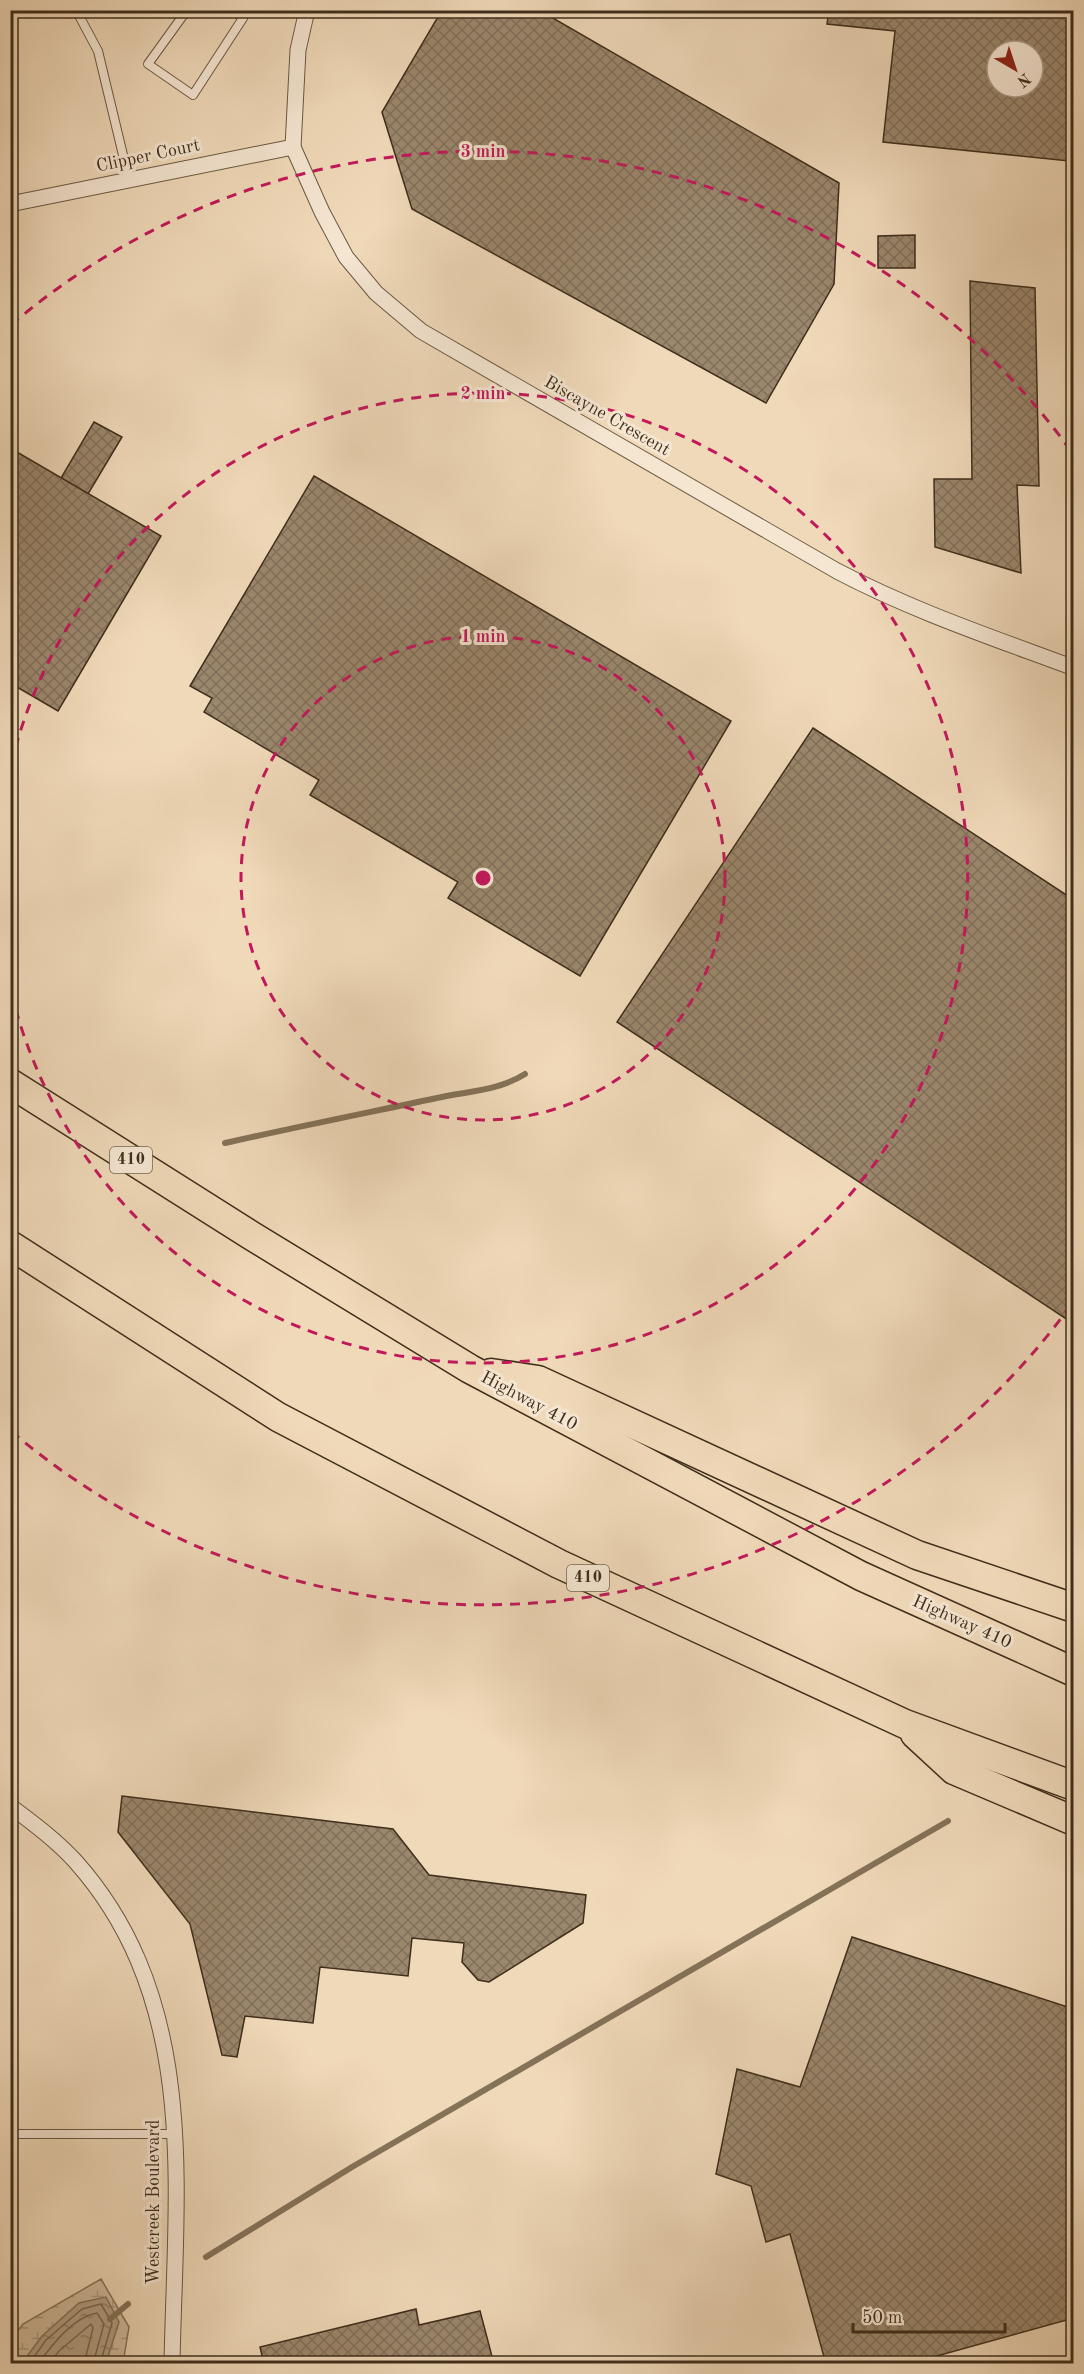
<svg xmlns="http://www.w3.org/2000/svg" width="1084" height="2374" font-family="'Old Standard TT',serif">
	<style>
		.wetland { fill: url(#wetland-marsh); stroke: #88755c; stroke-width: 1.5 }
		.water { fill: url(#water-ripples); stroke: #847259; stroke-width: 1.5 }
		.lines { fill: none; stroke-linecap: round; stroke-linejoin: round }
		.shore { stroke: #78664f; stroke-width: 1.5 }
		.stream { stroke: #847259; stroke-width: 6 }
		.building { fill: url(#building-cross-hatch); stroke: #3e2e1b; stroke-width: 1.5; fill-rule: evenodd }
		.service-casing { stroke: #6a5942; stroke-width: 10 }
		.minor-casing { stroke: #6a5942; stroke-width: 17 }
		.motorway-casing { stroke: #3e2e1b; stroke-width: 31 }
		.service { stroke: #f5e6d2; stroke-width: 8 }
		.minor { stroke: #f5e6d2; stroke-width: 15 }
		.motorway { stroke: #f0d9b9; stroke-width: 28 }
		.ring { fill: none; stroke: #c2185b; stroke-width: 3; stroke-dasharray: 10 8 }
		.labels { text-anchor: middle; dominant-baseline: central; stroke-width: 6; stroke-linejoin: round; paint-order: stroke }
		.shield { fill: #f5e6d2; stroke: #756552; stroke-width: 1.5 }
		.shield-label { font-size: 16px; font-weight: bold; fill: #3e2e1b }
		.street-label { font-size: 18px; fill: #3e2e1b; stroke: #f5e6d2 }
		.centre { fill: #c2185b; stroke: #f5e6d2; stroke-width: 3 }
		.ring-label { font-size: 18px; text-anchor: middle; font-weight: bold; fill: #c2185b; stroke: #f5e6d2; stroke-width: 6; stroke-linejoin: round; paint-order: stroke }
	</style>
	<defs>
		<pattern id="wetland-marsh" width="20" height="14" patternUnits="userSpaceOnUse" patternTransform="scale(1.5)"><rect width="20" height="14" fill="#d2bc9e"/><path d="M1 5h8M5 5V1M11 12h8M15 12V8" fill="none" stroke="#ac9980"/></pattern>
		<pattern id="water-ripples" width="26" height="14" patternUnits="userSpaceOnUse" patternTransform="scale(1.5)"><rect width="26" height="14" fill="#b39f83"/><path d="M2 4q2-2 4 0t4 0M15 11q2-2 4 0t4 0" fill="none" stroke="#93826a"/></pattern>
		<pattern id="building-cross-hatch" width="8" height="8" patternUnits="userSpaceOnUse" patternTransform="scale(1.5)"><rect width="8" height="8" fill="#9b876d"/><path d="M0 0l8 8M0 8l8-8" fill="none" stroke="#806f59"/></pattern>
	</defs>
	<rect width="100%" height="100%" fill="#f0d9b9"/>
	<filter id="stains"><feTurbulence type="fractalNoise" baseFrequency=".00333" numOctaves="4"/><feColorMatrix values="0 0 0 0 .2 0 0 0 0 .09 0 0 0 0 .02 0 0 0 .5 -.17"/></filter>
	<radialGradient id="worn" r=".72"><stop offset=".6" stop-color="#630" stop-opacity="0"/><stop offset="1" stop-color="#630" stop-opacity=".3"/></radialGradient>
	<path class="wetland" d="M101 2279 129 2327 123 2363H11L10 2341 23 2324Z"/>
	<path class="water" d="M106 2297 119 2322 106 2363H22L42 2336 79 2303Z"/>
	<g class="lines">
		<g class="shore">
			<path d="M29 2364 46 2340 82 2309 101 2304 112 2323 100 2364"/>
			<path d="M38 2364C52 2345 73 2317 97 2313L104 2324 93 2364"/>
			<path d="M49 2364 59 2351 91 2324 93 2328 84 2364"/>
		</g>
		<g class="stream">
			<path d="M225 1143C296 1127 366 1113 437 1098 468 1091 498 1091 525 1074"/>
			<path d="M206 2257 352 2167 948 1821"/>
			<path d="M110 2319 128 2304"/>
		</g>
	</g>
	<g class="building">
		<path d="M442 10H539L839 183 834 284 766 403 412 209 382 112Z"/>
		<path d="M829 10H1074V114L1069 161 883 142 895 31 827 24ZM997 51H1033V87H997Z"/>
		<path d="M915 235V268H878V236Z"/>
		<path d="M970 281 1035 288 1039 486 1017 485 1021 573 935 547 934 479H972Z"/>
		<path d="M94 422 122 437 88 494 61 478Z"/>
		<path d="M10 448 161 536 58 711 10 683Z"/>
		<path d="M314 476 731 721 580 976 448 898 458 882 310 795 319 780 204 712 212 698 190 686Z"/>
		<path d="M813 728 1074 900V1324L617 1022Z"/>
		<path d="M122 1796 393 1829 429 1875 586 1895 583 1923 489 1982 478 1980 462 1962 464 1943 412 1938 408 1976 320 1967 313 2023 245 2016 237 2057 222 2055 190 1924 118 1832Z"/>
		<path d="M852 1937 1074 2009V2318L908 2364H826L790 2234 766 2242 751 2186 716 2174 737 2069 800 2087Z"/>
		<path d="M416 2309 419 2325 480 2311 494 2364H264L260 2347Z"/>
	</g>
	<g class="lines">
		<defs>
			<g id="service">
				<path d="M76 10 98 51 129 180"/>
				<path d="M187 10 148 64 193 95 243 18 232 10"/>
				<path d="M10 2134H175"/>
			</g>
			<g id="minor">
				<path d="M307 10 298 50 293 147 322 212 346 257 376 293 421 331 837 571C913 611 994 638 1074 668"/>
				<path d="M10 204 293 147"/>
				<path d="M10 1806C33 1823 57 1841 76 1862 201 2003 175 2190 172 2364"/>
			</g>
			<g id="motorway">
				<path d="M10 1083 252 1236 470 1369 861 1576 1074 1672"/>
				<path d="M10 1245 278 1417 559 1564 905 1724 1074 1786"/>
				<path d="M491 1373 538 1380 917 1555 1074 1608"/>
				<path d="M915 1734 954 1770 1074 1821"/>
			</g>
		</defs>
		<use href="#service" class="service-casing"/>
		<use href="#minor" class="minor-casing"/>
		<use href="#motorway" class="motorway-casing"/>
		<use href="#service" class="service"/>
		<use href="#minor" class="minor"/>
		<use href="#motorway" class="motorway"/>
	</g>
	<g class="ring">
		<circle cx="483" cy="878" r="242"/>
		<path d="M11 765A485 485 0 1 1 11 991"/>
		<path d="M1071 1305A727 727 0 0 1 11 1431M11 325A727 727 0 0 1 1071 451"/>
	</g>
	<g class="labels">
		<g class="shield">
			<rect x="110" y="1147" width="42" height="26" rx="4.5"/>
			<rect x="567" y="1565" width="42" height="26" rx="4.5"/>
		</g>
		<g class="shield-label">
			<text x="131" y="1160">410</text>
			<text x="588" y="1578">410</text>
		</g>
		<g class="street-label">
			<text transform="translate(148 156) rotate(-12)">Clipper Court</text>
			<text transform="translate(607 416) rotate(30)">Biscayne Crescent</text>
			<text transform="translate(529 1401) rotate(28)">Highway 410</text>
			<text transform="translate(962 1622) rotate(24)">Highway 410</text>
			<text transform="translate(154 2202) rotate(-90)">Westcreek Boulevard</text>
		</g>
	</g>
	<circle cx="483" cy="878" r="9" class="centre"/>
	<g class="ring-label">
		<text x="483" y="157">3 min</text>
		<text x="483" y="399">2 min</text>
		<text x="483" y="642">1 min</text>
	</g>
	<rect width="1084" height="2374" fill="none" stroke="#f0d9b9" stroke-width="36"/>
	<rect x="12" y="12" width="1060" height="2350" fill="none" stroke="#3e2e1b" stroke-width="3"/>
	<rect x="18" y="18" width="1048" height="2338" fill="none" stroke="#3e2e1b" stroke-width="1.5"/>
	<g transform="translate(1015 69) rotate(141)"><circle r="28" fill="#f5e6d2" stroke="#ac9c89" stroke-width="1.5"/>
	<path d="M0-4.5L10 22L0 15L-10 22Z" fill="#8f2418"/>
	<text y="-9" font-size="16" font-weight="bold" text-anchor="middle" fill="#3e2e1b">N</text>
	</g>
	<path d="M853 2323v9h152v-9" fill="none" stroke="#3e2e1b" stroke-width="3"/>
	<text x="862" y="2323" font-size="18" fill="#3e2e1b" stroke="#f5e6d2" stroke-width="4.5" paint-order="stroke">50 m</text>
	<rect width="100%" height="100%" filter="url(#stains)"/>
	<rect width="100%" height="100%" fill="url(#worn)"/>
</svg>
